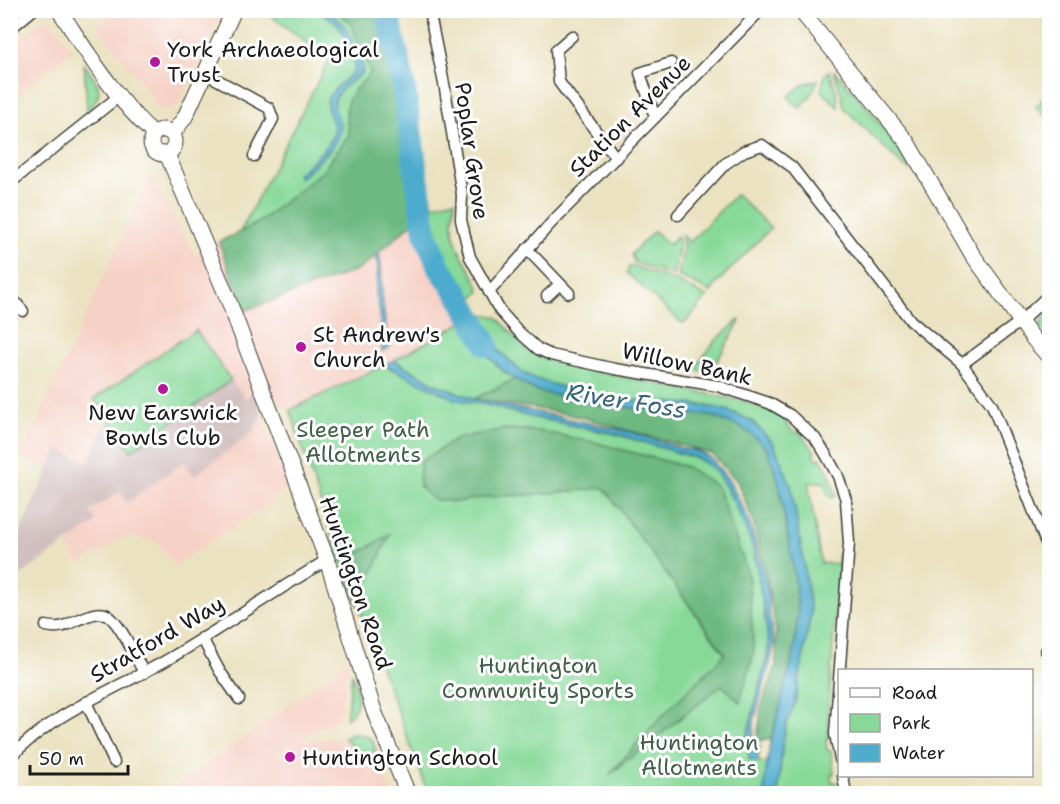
<svg xmlns="http://www.w3.org/2000/svg" width="1060" height="804" font-family="'Shantell Sans',sans-serif">
	<style>
		.built { fill: #f6d1c6 }
		.industrial { fill: #d1bfbf }
		.green { fill: #87d999; stroke: #527a5a; stroke-width: 1.5; fill-rule: evenodd }
		.forest { fill: #6db981; stroke: #446a4e; stroke-width: 1.5 }
		.water { fill: #4eaccd; stroke: #356474; stroke-width: 1.5 }
		.lines { fill: none; stroke-linecap: round; stroke-linejoin: round }
		.river { stroke: #4eaccd; stroke-width: 24 }
		.street-casing { stroke: #3b3a35; stroke-width: 13 }
		.secondary-casing { stroke: #3b3a35; stroke-width: 17 }
		.street { stroke: #fff; stroke-width: 10 }
		.secondary { stroke: #fff; stroke-width: 15 }
		.poi-dot { fill: #b5179e; stroke: #fff; stroke-width: 2 }
		.labels { text-anchor: middle; dominant-baseline: central; stroke-width: 6; stroke-linejoin: round; paint-order: stroke }
		.poi-label { font-size: 22px; fill: #1c1c1c; stroke: #fff; text-anchor: start }
		.street-label { font-size: 22px; fill: #1c1c1c; stroke: #fff }
		.park-label { font-size: 22px; fill: #415e48; stroke: #fff }
		.water-label { font-size: 24px; font-style: italic; fill: #356474; stroke: #fff }
	</style>
	<rect width="100%" height="100%" fill="#fff"/>
	<filter id="ink" filterUnits="userSpaceOnUse"><feTurbulence type="fractalNoise" baseFrequency=".0167" numOctaves="2"/><feDisplacementMap in="SourceGraphic" scale="12" xChannelSelector="R" yChannelSelector="G"/><feConvolveMatrix kernelMatrix="1 2 1 2 8 2 1 2 1" color-interpolation-filters="sRGB"/></filter>
	<filter id="wash" filterUnits="userSpaceOnUse"><feTurbulence type="fractalNoise" baseFrequency=".008" numOctaves="4" result="noise"/><feDisplacementMap in="SourceGraphic" scale="24" xChannelSelector="R" yChannelSelector="G"/><feGaussianBlur stdDeviation="1.35" result="paint"/><feColorMatrix in="noise" values="0 0 0 0 0 0 0 0 0 0 0 0 0 0 0 0 0 1.4 0 .05"/><feComposite in="paint" operator="in"/></filter>
	<g filter="url(#wash)">
		<rect width="100%" height="100%" fill="#ebe2c1"/>
		<g class="built">
			<path d="M120 11H223L178 105 161 110 98 26Z"/>
			<path d="M47 17 73 50 11 101V47Z"/>
			<path d="M150 175 195 255 219 242 244 311 360 269 433 205 473 316 394 360 290 410 255 392 245 399 231 380 131 451 88 464 58 449 49 469 21 457Z"/>
			<path d="M261 414 290 489 174 566 157 542 128 535 78 564 66 542 96 522 90 512 120 492 127 501 184 462 194 475 253 432Z"/>
			<path d="M349 660 340 718 298 740 344 738 382 772 391 793 164 794 282 710Z"/>
		</g>
		<path class="industrial" d="M231 380 245 398 255 392 261 414 253 432 194 476 184 462 127 502 120 492 90 511 96 522 11 582V552L58 449 88 463 109 420 131 450Z"/>
		<g class="green">
			<path d="M265 11H336L350 22 371 74C346 99 343 99 349 135L322 172 256 224 240 232 329 60Z"/>
			<path d="M84 64C97 81 108 92 87 110Z"/>
			<path d="M833 70C863 100 889 134 911 170L903 166 844 108 841 92Z"/>
			<path d="M829 71 837 93 838 107 821 90 825 75Z"/>
			<path d="M818 80 810 97 800 108 788 97 802 85Z"/>
			<path d="M1049 92V120L1036 107Z"/>
			<path d="M736 194 771 228 716 284 711 292 678 276 684 245 681 234 690 242Z"/>
			<path d="M455 200C454 213 451 226 455 239 460 257 474 272 480 291L467 306 463 290 454 276 444 264 433 221V205Z"/>
			<path d="M654 231 669 245 677 236 680 244 673 275 635 263 631 254Z"/>
			<path d="M633 266 674 280 707 297 686 322 682 323 679 321 627 273 629 267Z"/>
			<path d="M1049 307V336L1040 326 1047 310Z"/>
			<path d="M478 313 497 317 524 347 538 356 615 375 747 402 772 411 788 422 786 425 796 433 799 432 815 451 813 454 818 459H821L830 475 836 496 831 498 828 494 824 482 808 483 821 563 838 564V554L842 555 837 590 828 714 829 739H826L827 750 831 751 834 774H831L832 782H836L838 793H778L782 751 786 725 795 703 811 613 791 485 773 443 752 421 705 405 630 400 578 392 533 378 523 373 496 348 473 316Z"/>
			<path d="M739 320 740 321 710 373 694 369 716 340Z"/>
			<path d="M465 321C468 326 469 330 471 334 481 351 499 369 515 379L474 399 433 383 394 360Z"/>
			<path d="M196 330 231 380 131 451 94 399Z"/>
			<path d="M384 365 427 385 495 407 531 417 616 434 699 459 714 468 726 487 739 513 752 544 758 572 768 638V652L747 736 749 751V759L767 763 764 793H428L358 605 389 535 341 564 290 410ZM503 429 538 431 593 442 687 467 748 573 754 652 740 702 722 685 613 772 656 722 725 655 604 487 543 494 488 497 455 502 432 499 419 485Z"/>
			<path d="M352 673C357 693 364 704 346 719Z"/>
			<path d="M352 734 363 735 372 739 382 772 344 738Z"/>
		</g>
		<g class="forest">
			<path d="M336 11H390L433 205 360 269 244 311 219 242 256 224 322 172 349 135C343 99 346 99 371 73L350 22Z"/>
			<path d="M515 379 537 391 601 405 712 416 741 427 764 440 779 483 795 578 798 614 794 653 771 739 757 741 761 708 776 666V630L766 576 753 520 737 481 712 454 581 417 529 407 474 399Z"/>
			<path d="M504 429 538 431 593 442 687 467 717 486 748 573 754 652 740 702 722 685 609 775 656 722 725 654 604 488 543 494 488 497 455 502 432 499 419 485 420 462 458 438Z"/>
			<path d="M390 534 358 605 341 564Z"/>
		</g>
		<g class="water">
			<path d="M317 11C339 10 349 32 356 49 359 56 363 63 363 72 355 80 340 87 336 97 332 107 337 115 340 124 346 141 311 168 300 178L297 174C308 165 338 141 334 126 332 117 324 108 328 98 334 87 347 80 355 70 352 55 346 31 334 21 329 17 323 14 317 11Z"/>
			<path d="M376 253 379 254C383 266 381 278 382 291 383 310 386 329 390 347L382 351 380 313 376 293 378 267Z"/>
			<path d="M473 316 496 348 523 373 533 378 578 392 630 400 680 403 720 408 735 413 752 421 773 443 791 485 804 563 811 613 795 703 786 725 782 751 778 793H764L766 769 770 744 794 653 798 614 795 578 779 483 767 449 757 439 741 427 712 416 601 405 537 391 520 382 504 372 485 352 472 335 465 321Z"/>
			<path d="M394 360 433 383 474 399 631 432 683 449 697 451 711 458 730 482 747 516 754 537 768 592 769 613 774 643 771 660 754 721 753 743 760 745 758 761 749 760V751L747 736 768 652V638L758 572 752 544 739 513 726 487 713 468 699 459 616 434 531 417 495 407 454 399 384 365Z"/>
		</g>
		<g class="lines">
			<path class="river" d="M387 10 403 83 425 232 439 267 457 292 487 345"/>
		</g>
	</g>
	<g filter="url(#ink)">
		<g class="lines">
			<defs>
				<g id="street">
					<path d="M429 10 445 89 462 195 461 220 470 257 500 311 519 332 538 349 551 355 615 369 718 386 769 403 790 415 815 438 825 453 838 476 846 500 849 543 835 734 840 759"/>
					<path d="M10 29 33 10"/>
					<path d="M572 36 556 50 559 82 616 158"/>
					<path d="M205 73 269 108 273 119 254 156"/>
					<path d="M655 117 640 73 671 63"/>
					<path d="M10 183 118 97"/>
					<path d="M678 215 725 164 744 151 762 145 792 167 911 321 962 364 992 405 1050 553"/>
					<path d="M527 249 569 293"/>
					<path d="M489 292 553 221 761 10"/>
					<path d="M10 296 23 311"/>
					<path d="M547 296 560 284"/>
					<path d="M962 364 1021 321 1050 294"/>
					<path d="M46 626C60 629 65 626 77 620 85 617 96 611 105 614 118 618 137 660 144 673"/>
					<path d="M202 638 219 670 239 699"/>
					<path d="M1046 651 1050 647"/>
					<path d="M86 702 114 762"/>
					<path d="M10 758C54 711 118 689 172 657 225 626 275 591 327 560"/>
					<path d="M843 776 846 794"/>
				</g>
				<g id="secondary">
					<path d="M59 10C88 53 115 99 154 134"/>
					<path d="M800 10 907 142 972 254 1035 341 1050 358"/>
					<circle cx="163" cy="142" r="12"/>
					<path d="M173 133 185 117 234 10"/>
					<path d="M167 154 228 299 327 560 374 711 408 794"/>
				</g>
			</defs>
			<use href="#street" class="street-casing"/>
			<use href="#secondary" class="secondary-casing"/>
			<use href="#street" class="street"/>
			<use href="#secondary" class="secondary"/>
		</g>
	</g>
	<g class="poi-dot">
		<circle cx="155" cy="62" r="6"/>
		<circle cx="301" cy="347" r="6"/>
		<circle cx="163" cy="389" r="6"/>
		<circle cx="290" cy="757" r="6"/>
	</g>
	<g class="labels">
		<g class="poi-label">
			<text x="167" y="49">York Archaeological<tspan x="167" dy="25">Trust</tspan></text>
			<text x="313" y="334">St Andrew's<tspan x="313" dy="25">Church</tspan></text>
			<text x="163" y="412" text-anchor="middle">New Earswick<tspan x="163" dy="25">Bowls Club</tspan></text>
			<text x="302" y="757">Huntington School</text>
		</g>
		<g class="street-label">
			<text transform="translate(630 116) rotate(-45)">Station Avenue</text>
			<text transform="translate(472 151) rotate(82)">Poplar Grove</text>
			<text transform="translate(687 364) rotate(12)">Willow Bank</text>
			<text transform="translate(356 583) rotate(71)">Huntington Road</text>
			<text transform="translate(157 639) rotate(-30)">Stratford Way</text>
		</g>
		<g class="park-label">
			<text x="363" y="429">Sleeper Path<tspan x="363" dy="25">Allotments</tspan></text>
			<text x="538" y="665">Huntington<tspan x="538" dy="25">Community Sports</tspan></text>
			<text x="699" y="742">Huntington<tspan x="699" dy="25">Allotments</tspan></text>
		</g>
		<g class="water-label">
			<text transform="translate(626 401) rotate(9)">River Foss</text>
		</g>
	</g>
	<rect width="1060" height="804" fill="none" stroke="#fff" stroke-width="36"/>
	<rect x="838" y="669" width="195" height="108" fill="#ffffff" stroke="#a4a4a4" stroke-width="1.5"/>
	<rect x="850" y="688" width="30" height="9" fill="#ffffff" stroke="#a4a4a4" stroke-width="1.5"/>
	<text x="892" y="699" font-size="18" fill="#1c1c1c">Road</text>
	<rect x="850" y="714" width="30" height="18" fill="#87d999" stroke="#a4a4a4" stroke-width="1.5"/>
	<text x="892" y="729" font-size="18" fill="#1c1c1c">Park</text>
	<rect x="850" y="744" width="30" height="18" fill="#4eaccd" stroke="#a4a4a4" stroke-width="1.5"/>
	<text x="892" y="759" font-size="18" fill="#1c1c1c">Water</text>
	<path d="M30 765v9h98v-9" fill="none" stroke="#1c1c1c" stroke-width="3"/>
	<text x="39" y="765" font-size="18" fill="#1c1c1c" stroke="#ffffff" stroke-width="4.5" paint-order="stroke">50 m</text>
</svg>
